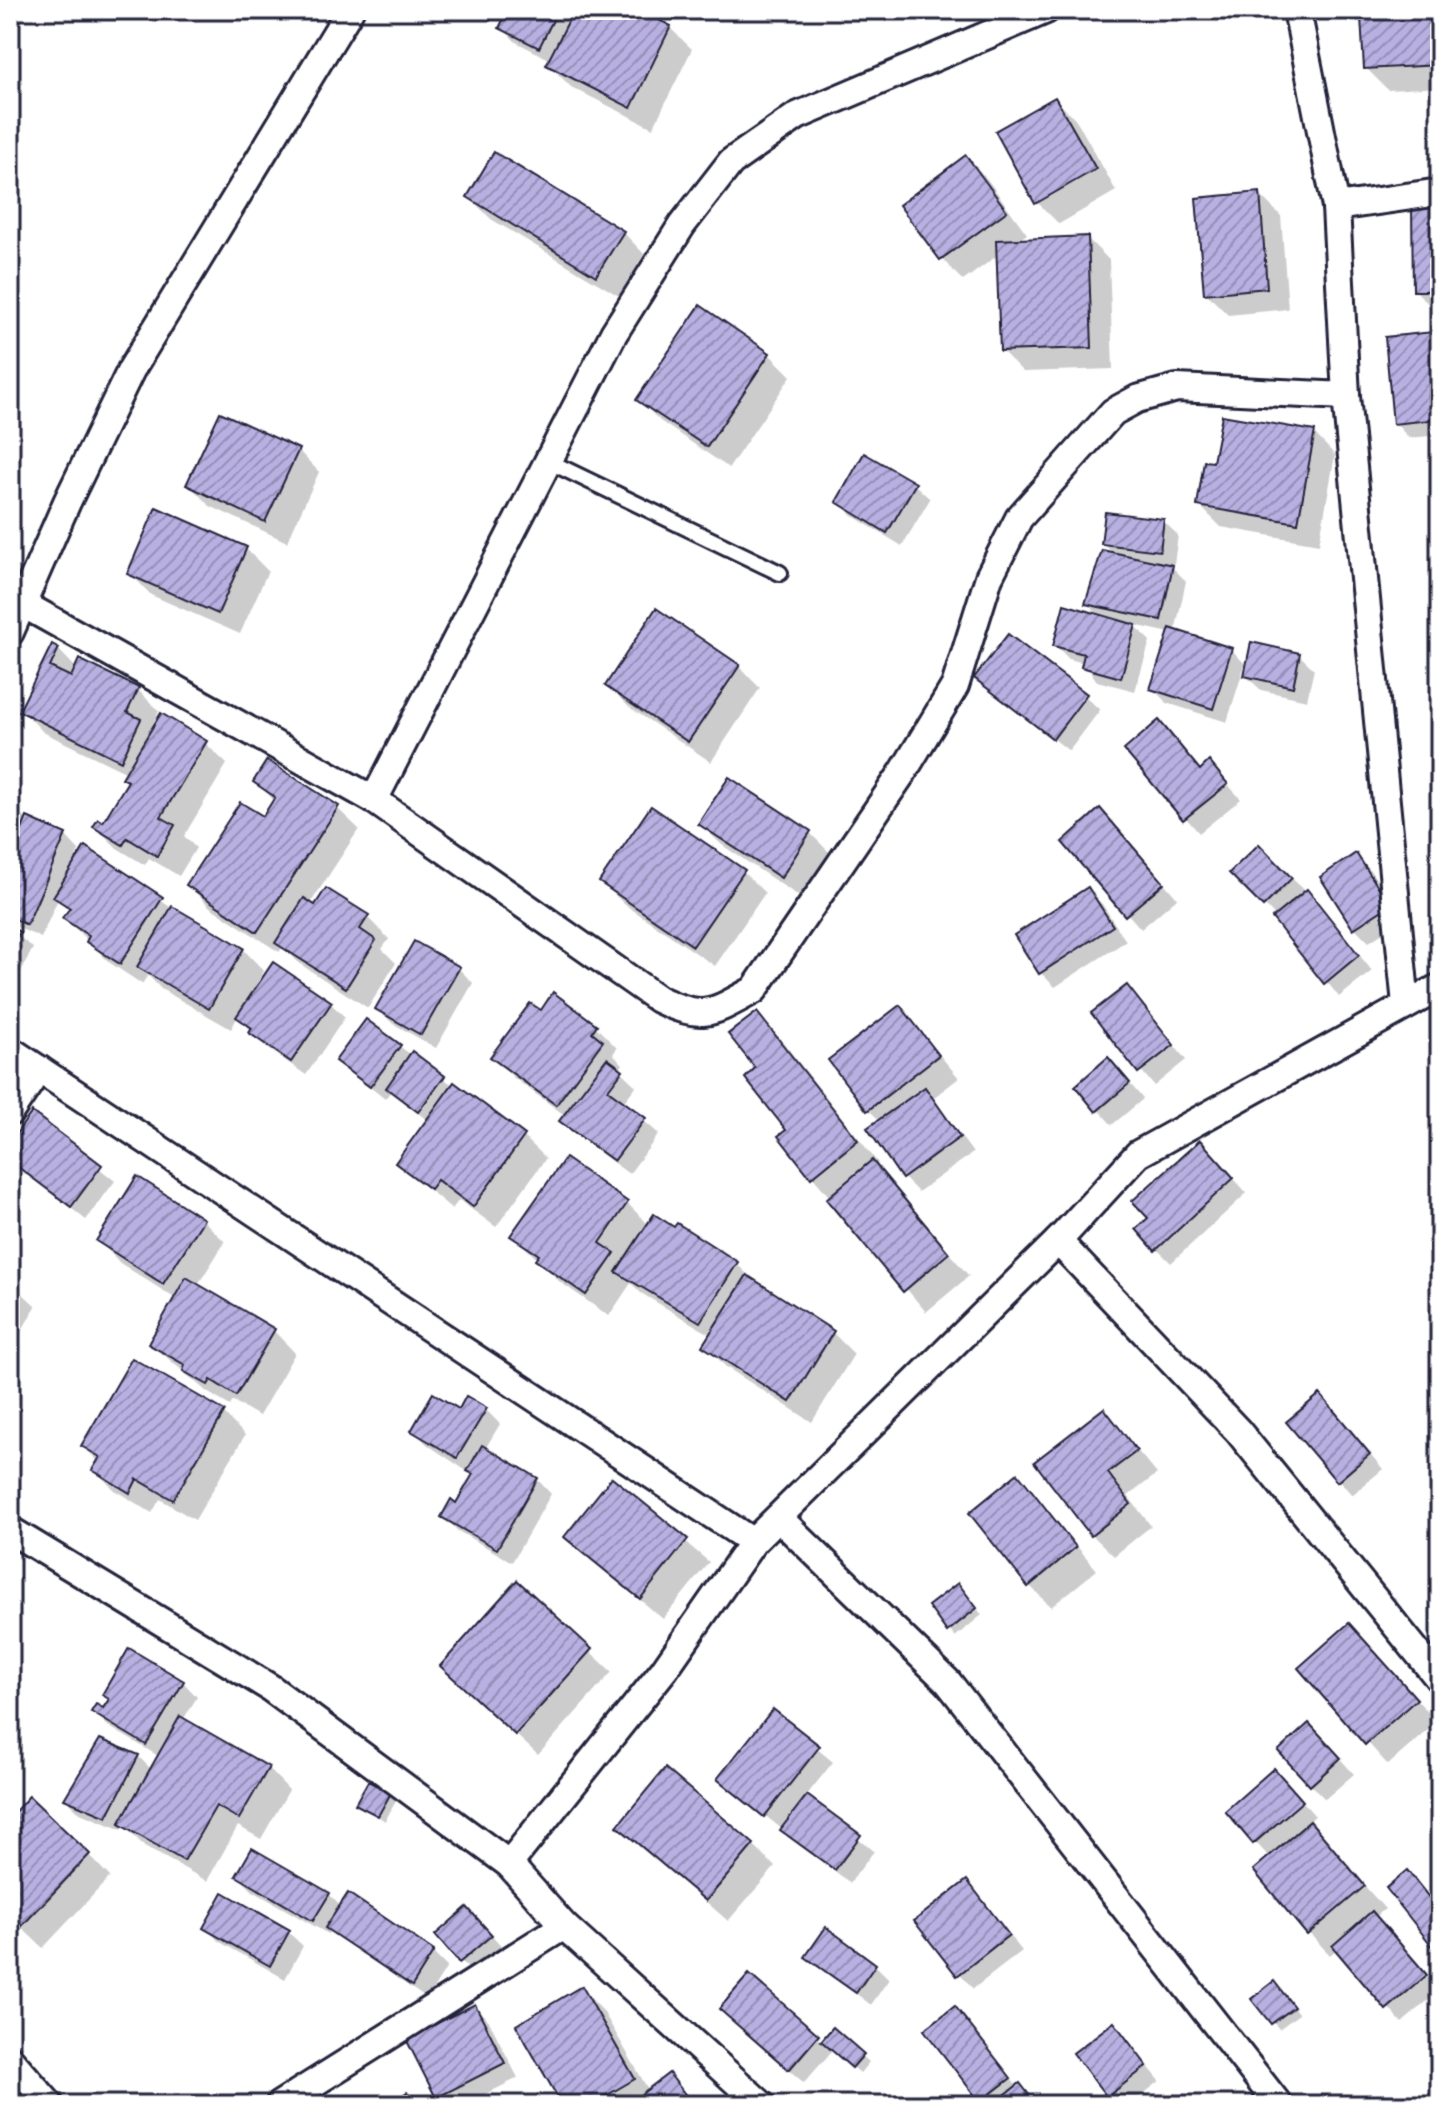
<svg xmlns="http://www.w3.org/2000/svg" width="1450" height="2115" font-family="Caveat,sans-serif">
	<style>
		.shadow { fill: #0003 }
		.building { fill: url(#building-hatch); stroke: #22223b; stroke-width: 2 }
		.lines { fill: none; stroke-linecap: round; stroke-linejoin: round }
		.lane-casing { stroke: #22223b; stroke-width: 20 }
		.street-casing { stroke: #22223b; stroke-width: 32 }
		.lane { stroke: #fff; stroke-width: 14 }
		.street { stroke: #fff; stroke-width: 26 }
	</style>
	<defs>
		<pattern id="building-hatch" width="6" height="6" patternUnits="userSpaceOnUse" patternTransform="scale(2)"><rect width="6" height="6" fill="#b8b0e1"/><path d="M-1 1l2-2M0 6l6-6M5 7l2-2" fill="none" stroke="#958fb8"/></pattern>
	</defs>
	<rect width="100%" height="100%" fill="#fff"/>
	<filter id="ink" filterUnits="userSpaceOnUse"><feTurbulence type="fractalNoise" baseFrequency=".0125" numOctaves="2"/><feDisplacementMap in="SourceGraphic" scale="16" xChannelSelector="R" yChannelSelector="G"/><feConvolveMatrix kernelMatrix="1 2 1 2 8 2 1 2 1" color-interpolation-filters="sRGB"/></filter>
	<g filter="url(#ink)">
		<g class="shadow">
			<path d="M511 10H635L670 28 692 49 653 128 571 87 549 65 551 60 516 42 502 28Z"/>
			<path d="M1440 15V87L1388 90 1366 68Z"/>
			<path d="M1055 99 1077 121 1116 191 1059 224 1037 202Z"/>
			<path d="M965 157 987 179 1027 234 1017 241 1087 238 1109 260 1113 369 1023 372 1002 351 998 255 963 281 942 259 901 205Z"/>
			<path d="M1259 194 1281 216 1288 309 1228 315 1206 293Z"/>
			<path d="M469 197 623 232 644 254 619 296 491 219Z"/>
			<path d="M1440 209V312H1436L1415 290Z"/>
			<path d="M700 308 769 354 791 376 729 468 660 421 639 400Z"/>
			<path d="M1433 334 1440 342V435L1409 438 1395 423Z"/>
			<path d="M1314 433 1335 455 1319 544 1221 527 1199 505 1215 464Z"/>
			<path d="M298 450 319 472 287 542 210 506 188 484Z"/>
			<path d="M865 455 915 485 930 499 902 546 853 516 838 502Z"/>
			<path d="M157 510 246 549 268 571 240 634 151 595 130 573Z"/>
			<path d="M1163 521 1178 535 1174 564H1169L1186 581 1175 632 1231 649 1245 664 1227 722 1167 703 1153 689 1170 633 1134 625 1150 641 1135 691 1097 681 1084 663 1069 659 1055 645 1101 617 1088 604 1114 554 1103 543Z"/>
			<path d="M58 649 77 669 138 690 159 711 152 726 205 743 227 764 184 836 196 848 179 876 149 858 145 865 117 848 96 827 104 825 130 783 127 773 43 732 22 710Z"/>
			<path d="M1299 655 1314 669 1307 700 1261 690 1246 676Z"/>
			<path d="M738 666 760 688 711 762 629 707 607 685Z"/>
			<path d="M977 678 1085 696 1100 710 1069 751Z"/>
			<path d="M1159 723 1201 771 1209 764 1241 799 1199 833 1127 750Z"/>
			<path d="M729 780 810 833 832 855 803 899 722 845 700 824Z"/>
			<path d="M255 782 337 808 359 829 310 904 367 917 389 939 382 949 396 963 368 1008 300 964 283 947 279 952 210 907 188 885 263 819 275 801Z"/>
			<path d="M10 807 26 819 65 835 79 850 72 867 86 849 173 909 243 949 264 971 256 985 259 986 330 1003 345 1017 306 1075 266 1047 238 1016 231 1029 161 989 148 975 142 984 110 963 65 918 70 911 58 899 41 938 10 924Z"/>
			<path d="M1114 825 1177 898 1141 929 1065 842Z"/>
			<path d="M1259 847 1321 906 1372 971 1339 997 1276 917 1232 873Z"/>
			<path d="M1356 856 1370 870 1403 920 1369 942 1355 928 1323 878Z"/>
			<path d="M743 872 765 893 715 966 624 904 602 882Z"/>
			<path d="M1087 890 1102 904 1126 941 1055 987 1041 973 1017 935Z"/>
			<path d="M10 929 33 948 14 985 10 982Z"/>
			<path d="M414 944 459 969 473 983 436 1048 392 1023 378 1008Z"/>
			<path d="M1127 987 1186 1060 1154 1086 1094 1013Z"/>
			<path d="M899 1007 959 1078 933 1098 973 1153 918 1192 904 1178 880 1121 869 1110Z"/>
			<path d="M541 1013 596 1027 617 1048 613 1054 623 1064 619 1070 636 1086 623 1103 659 1134 629 1174 576 1135 562 1121 566 1116 514 1078 493 1057Z"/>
			<path d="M756 1015 778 1036 878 1163 874 1166 969 1276 926 1312 812 1176 758 1069Z"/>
			<path d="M399 1046 524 1137 546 1158 496 1227 459 1200 452 1209 397 1163 428 1121 391 1091 385 1099 337 1061Z"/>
			<path d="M1122 1074 1143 1099 1112 1125 1077 1086Z"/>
			<path d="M33 1115 115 1181 86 1220 10 1160V1146Z"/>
			<path d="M1214 1157 1247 1193 1171 1263 1157 1249Z"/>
			<path d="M138 1179 203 1220 225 1242 197 1286 274 1331 295 1353 259 1416 233 1401 230 1406 207 1392 150 1343 176 1299 120 1263 99 1241Z"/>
			<path d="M627 1203 649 1225 737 1264 757 1284 833 1333 854 1354 812 1422 726 1367 705 1345 711 1335 641 1293 631 1283 609 1316 560 1282 513 1235Z"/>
			<path d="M10 1282 36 1306 10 1351Z"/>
			<path d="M485 1409 500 1424 485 1449 537 1479 551 1494 512 1562 458 1531 443 1516 457 1505 474 1476 428 1445 413 1431 460 1412Z"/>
			<path d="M1104 1411 1157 1474 1128 1496 1151 1526 1114 1556 1092 1535Z"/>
			<path d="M1334 1411 1383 1469 1352 1495 1289 1423Z"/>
			<path d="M223 1413 245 1435 195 1520 160 1499 152 1513 116 1491 94 1470 99 1462 83 1446Z"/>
			<path d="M1017 1476 1097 1570 1051 1607 1029 1585Z"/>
			<path d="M612 1480 709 1562 663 1619 566 1537Z"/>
			<path d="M517 1583 612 1672 538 1755 464 1687Z"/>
			<path d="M965 1592 982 1615 955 1637 949 1630Z"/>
			<path d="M1349 1625 1437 1722 1388 1765 1301 1669Z"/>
			<path d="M183 1682 197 1697 183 1720 268 1768 289 1790 261 1839 238 1826 207 1881 144 1846 124 1826 122 1830 80 1813 66 1799 138 1756 152 1770 160 1757 108 1726 94 1712 104 1711 110 1700 104 1694Z"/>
			<path d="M773 1712 833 1762 806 1796 874 1851 850 1883 719 1779Z"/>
			<path d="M1323 1740 1354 1774 1325 1799 1311 1785Z"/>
			<path d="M1288 1785 1315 1816 1308 1822 1385 1909 1375 1917 1440 1990 1402 2023 1337 1949 1330 1955 1309 1933 1256 1870 1270 1858 1227 1811Z"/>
			<path d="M390 1795 396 1801 385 1821 358 1803Z"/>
			<path d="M10 1820 89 1855 110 1877 43 1948 10 1917Z"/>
			<path d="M620 1826 753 1845 775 1867 728 1921Z"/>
			<path d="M238 1876 329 1894 341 1907 433 1953 447 1967 427 1999 330 1931 328 1934 253 1891Z"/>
			<path d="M967 1883 1022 1951 973 1989 917 1922Z"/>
			<path d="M482 1924 505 1950 475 1976 438 1936Z"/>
			<path d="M205 1927 288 1932 303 1946 285 1979 220 1942Z"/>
			<path d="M808 1957 875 1965 889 1979 871 2005Z"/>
			<path d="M582 1989 603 2011 649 2091 669 2076 696 2105H564Z"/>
			<path d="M1280 1991 1299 2014 1279 2029 1273 2022Z"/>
			<path d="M474 2006 489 2021 518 2078 464 2105H446L438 2097Z"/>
			<path d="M954 2009 1018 2087 1038 2105H986L982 2101 927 2030Z"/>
			<path d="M736 2023 817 2037 823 2043 833 2030 869 2062 860 2073 833 2050 804 2083Z"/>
			<path d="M1114 2025 1160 2081 1129 2105H1118L1108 2096Z"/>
			<path d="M10 2072 29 2105H10Z"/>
		</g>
		<g class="building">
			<path d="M508 10H558L539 48 499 28Z"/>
			<path d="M574 10H640L671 26 631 108 546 65Z"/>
			<path d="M1440 13V65L1364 69 1361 17Z"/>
			<path d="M1055 97 1096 169 1035 204 995 131Z"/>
			<path d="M494 152 624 231 596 276 467 197Z"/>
			<path d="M966 155 1007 211 940 260 899 205Z"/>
			<path d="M1260 192 1267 288 1204 294 1196 198Z"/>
			<path d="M1412 207H1440V291H1413Z"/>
			<path d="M1088 236 1092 348 1000 351 996 240Z"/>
			<path d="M700 305 770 353 707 447 636 400Z"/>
			<path d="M1433 332 1440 419 1393 424 1385 337Z"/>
			<path d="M220 412 299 449 265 522 186 485Z"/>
			<path d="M1222 415 1315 431 1298 523 1197 506 1204 461 1213 462Z"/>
			<path d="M864 453 916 483 887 533 836 502Z"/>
			<path d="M156 507 247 547 218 614 127 574Z"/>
			<path d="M1105 512 1164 519 1160 551 1101 544Z"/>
			<path d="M1102 550 1173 565 1161 620 1085 604Z"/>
			<path d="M1064 604 1136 625 1121 678 1081 667 1084 654 1053 646Z"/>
			<path d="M656 608 740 665 688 742 605 686Z"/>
			<path d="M1170 628 1232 648 1213 709 1150 689Z"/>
			<path d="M1008 634 1087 694 1053 739 974 678Z"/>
			<path d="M1251 642 1300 653 1293 687 1244 676Z"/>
			<path d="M52 644 59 648 50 667 71 677 79 659 139 688 127 712 141 719 121 761 19 711Z"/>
			<path d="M161 713 207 741 161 817 175 825 157 856 127 838 123 845 93 827 98 819 103 822 128 781 122 778Z"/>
			<path d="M1159 720 1200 770 1209 761 1228 784 1183 820 1124 750Z"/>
			<path d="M267 760 339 806 257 932 186 885 240 802 263 816 275 797 253 782Z"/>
			<path d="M729 777 811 831 781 878 698 824Z"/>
			<path d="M10 805 20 809 10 830Z"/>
			<path d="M651 806 745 870 693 946 599 882Z"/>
			<path d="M1100 808 1164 883 1125 916 1062 842Z"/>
			<path d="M27 817 66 834 27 925 10 917V858Z"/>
			<path d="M1259 844 1292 878 1263 907 1229 873Z"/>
			<path d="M85 846 163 897 120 964 86 942 89 936 62 918 70 908 53 897Z"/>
			<path d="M1356 853 1390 905 1353 929 1320 877Z"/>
			<path d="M1088 887 1113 926 1039 974 1014 935Z"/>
			<path d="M326 888 369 915 360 929 376 940 346 988 275 943 304 898 315 905Z"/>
			<path d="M1307 889 1359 955 1324 984 1272 918Z"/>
			<path d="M172 906 244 948 209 1009 137 967Z"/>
			<path d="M10 927 20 932 10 951Z"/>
			<path d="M414 941 460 967 421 1035 375 1009Z"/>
			<path d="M273 962 332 1002 291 1062 249 1033 252 1028 236 1017Z"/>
			<path d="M1127 985 1174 1045 1138 1073 1091 1013Z"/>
			<path d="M553 992 597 1025 592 1032 603 1041 556 1105 490 1057 530 1003 541 1010Z"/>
			<path d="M900 1005 939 1055 867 1111 828 1060Z"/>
			<path d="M757 1012 858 1140 811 1178 778 1136 786 1130 745 1078 755 1068 728 1034Z"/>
			<path d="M366 1019 401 1045 370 1087 335 1061Z"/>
			<path d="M412 1051 445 1076 418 1112 386 1088Z"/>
			<path d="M1108 1057 1130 1083 1096 1112 1075 1086Z"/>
			<path d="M607 1058 623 1070 608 1090 646 1118 614 1161 559 1121Z"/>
			<path d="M454 1082 525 1135 473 1207 437 1180 430 1189 395 1163Z"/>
			<path d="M925 1087 960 1137 902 1179 867 1128Z"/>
			<path d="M32 1112 102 1165 71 1207 10 1161V1142Z"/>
			<path d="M1200 1140 1234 1178 1155 1251 1136 1229 1148 1218 1132 1201Z"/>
			<path d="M565 1158 628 1202 600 1243 615 1253 586 1295 535 1260 539 1255 510 1236Z"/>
			<path d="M872 1160 949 1253 903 1292 826 1199Z"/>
			<path d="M137 1176 204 1219 163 1284 96 1241Z"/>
			<path d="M654 1214 674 1227 677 1223 738 1262 700 1322 616 1272Z"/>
			<path d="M747 1275 834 1331 790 1402 702 1346Z"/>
			<path d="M186 1277 275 1329 236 1396 211 1380 208 1385 183 1371 185 1365 148 1344Z"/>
			<path d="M132 1358 225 1411 173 1500 137 1479 130 1493 92 1470 100 1457 81 1446Z"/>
			<path d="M433 1393 459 1409 466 1396 487 1408 457 1458 411 1431Z"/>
			<path d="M1320 1394 1370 1454 1337 1482 1286 1422Z"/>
			<path d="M1104 1408 1137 1451 1108 1473 1131 1504 1091 1536 1034 1462Z"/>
			<path d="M482 1445 538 1478 497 1549 441 1517 451 1499 456 1503 473 1474 467 1471Z"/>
			<path d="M1018 1473 1076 1547 1028 1587 969 1513Z"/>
			<path d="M612 1477 688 1539 640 1599 564 1537Z"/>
			<path d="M517 1580 592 1649 515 1735 440 1666Z"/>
			<path d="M958 1583 977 1608 947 1632 928 1606Z"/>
			<path d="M1349 1623 1417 1699 1365 1745 1298 1668Z"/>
			<path d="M129 1648 184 1681 146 1745 91 1712 96 1704 103 1708 109 1699 102 1695Z"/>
			<path d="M773 1709 820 1746 764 1817 717 1779Z"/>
			<path d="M180 1716 269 1767 239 1819 216 1806 184 1861 119 1824Z"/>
			<path d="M1309 1723 1341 1758 1310 1786 1278 1751Z"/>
			<path d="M100 1739 139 1755 107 1817 64 1799Z"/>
			<path d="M665 1768 754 1844 706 1901 617 1826Z"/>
			<path d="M1274 1768 1303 1801 1253 1844 1225 1811Z"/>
			<path d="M368 1781 391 1793 378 1816 355 1804Z"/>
			<path d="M807 1795 861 1835 835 1870 780 1830Z"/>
			<path d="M29 1796 90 1854 20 1928 10 1919V1817Z"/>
			<path d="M1310 1821 1365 1886 1307 1935 1253 1870Z"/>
			<path d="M252 1848 330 1893 313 1921 236 1876Z"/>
			<path d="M1407 1870 1440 1911V1956L1386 1888Z"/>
			<path d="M967 1880 1009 1935 957 1976 914 1921Z"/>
			<path d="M223 1892 290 1930 270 1966 203 1928Z"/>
			<path d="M348 1893 434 1951 412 1986 325 1928Z"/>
			<path d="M467 1907 492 1935 459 1963 435 1935Z"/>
			<path d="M1372 1911 1427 1975 1386 2010 1332 1946Z"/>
			<path d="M826 1927 876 1964 856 1993 805 1957Z"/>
			<path d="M749 1974 819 2035 789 2070 719 2009Z"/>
			<path d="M1274 1981 1294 2007 1271 2024 1251 1999Z"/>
			<path d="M582 1986 635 2079 590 2105H562L516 2025Z"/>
			<path d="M475 2004 505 2063 436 2098 406 2039Z"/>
			<path d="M955 2006 1011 2078 980 2102 924 2030Z"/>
			<path d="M1114 2022 1147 2066 1107 2097 1073 2053Z"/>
			<path d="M833 2027 864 2054 852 2068 821 2041Z"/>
			<path d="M669 2073 693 2105H627Z"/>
			<path d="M1020 2083 1037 2105H992Z"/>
			<path d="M10 2086 21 2105H10Z"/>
			<path d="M407 2092 416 2105H387Z"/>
		</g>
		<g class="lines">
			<defs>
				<path id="lane" d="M548 461 780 573"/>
				<g id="street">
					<path d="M1297 10 1336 207 1346 396 1406 1005"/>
					<path d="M1336 207 1440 192"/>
					<path d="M21 603 374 800 658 999C704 1021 712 1013 754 990L903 772 955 686 989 577 1019 518 1113 412 1137 399 1177 388 1346 396"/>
					<path d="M10 632 67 502 131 370 350 10"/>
					<path d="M374 800 614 333 682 225 731 162 797 116 1046 10"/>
					<path d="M10 1050 753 1542"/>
					<path d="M10 1112 39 1069"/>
					<path d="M1058 1241 1238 1431 1440 1680"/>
					<path d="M780 1519 948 1682 1279 2105"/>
					<path d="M10 1530 269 1687 509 1864 564 1926 762 2105"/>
					<path d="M509 1864 664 1670 753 1542 1058 1241 1138 1154 1440 987"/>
					<path d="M10 2059 50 2105"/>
					<path d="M279 2105 564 1926"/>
				</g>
			</defs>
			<use href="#lane" class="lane-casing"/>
			<use href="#street" class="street-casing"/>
			<use href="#lane" class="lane"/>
			<use href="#street" class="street"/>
		</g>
	</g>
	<rect width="1450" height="2115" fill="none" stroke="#fff" stroke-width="40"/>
	<rect x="20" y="20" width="1410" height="2075" fill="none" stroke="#22223b" stroke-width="3" filter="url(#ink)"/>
</svg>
